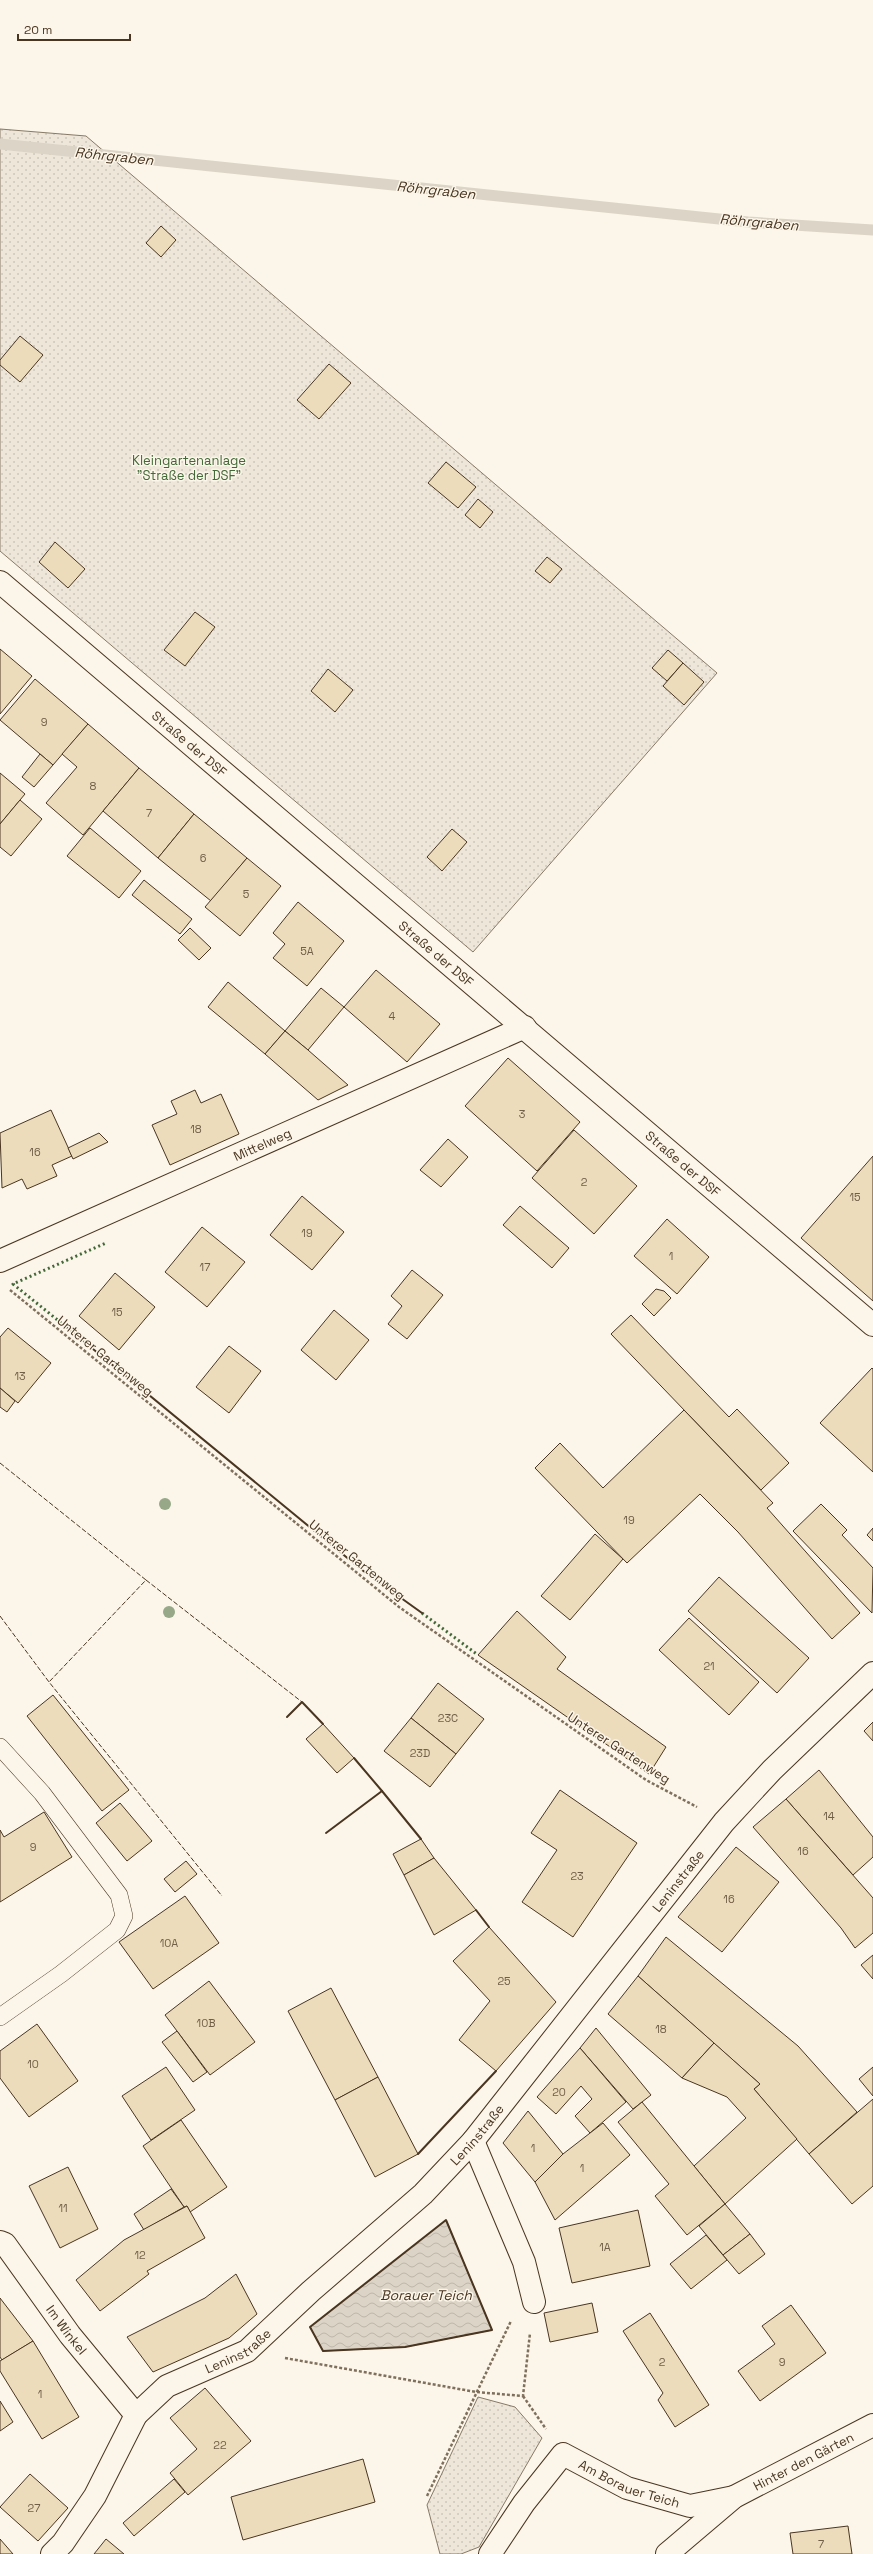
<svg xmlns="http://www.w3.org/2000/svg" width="873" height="2554" font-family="'Space Grotesk',sans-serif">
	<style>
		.green { fill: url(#green-dots); stroke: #887966 }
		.water { fill: url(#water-waves); stroke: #887966 }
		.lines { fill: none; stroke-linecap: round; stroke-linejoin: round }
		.stream { stroke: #dcd4c6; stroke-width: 11 }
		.building { fill: #ecdcbc; stroke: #4a3520 }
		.lane-casing { stroke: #4a3520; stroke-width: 18 }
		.street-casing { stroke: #4a3520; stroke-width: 24 }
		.path { stroke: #7f6f5c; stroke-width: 2.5; stroke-dasharray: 3 2; stroke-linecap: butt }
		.lane { stroke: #fbf6e9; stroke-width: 17 }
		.street { stroke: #fbf6e9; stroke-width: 22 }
		.hedge { stroke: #436837; stroke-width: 3; stroke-dasharray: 2 3; stroke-linecap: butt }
		.fence { stroke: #4a3520; stroke-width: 1; stroke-dasharray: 5 2; stroke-linecap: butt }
		.wall { stroke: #4a3520; stroke-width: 2 }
		.tree { fill: #96a887 }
		.labels { text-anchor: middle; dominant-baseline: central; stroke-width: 3; stroke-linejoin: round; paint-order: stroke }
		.number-label { font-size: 11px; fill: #725f47 }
		.park-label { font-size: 13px; fill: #436837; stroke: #fbf6e9 }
		.street-label { font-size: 13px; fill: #4a3520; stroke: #fbf6e9 }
		.water-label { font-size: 14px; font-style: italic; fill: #4a3520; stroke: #fbf6e9 }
	</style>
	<defs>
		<pattern id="green-dots" width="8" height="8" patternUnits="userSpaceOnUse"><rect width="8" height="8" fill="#ede6d9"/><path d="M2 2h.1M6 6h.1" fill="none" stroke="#cdc6ba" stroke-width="1.8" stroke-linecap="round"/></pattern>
		<pattern id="water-waves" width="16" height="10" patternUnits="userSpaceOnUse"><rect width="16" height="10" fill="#dcd4c6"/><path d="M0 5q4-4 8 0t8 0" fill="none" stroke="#beb7aa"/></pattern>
	</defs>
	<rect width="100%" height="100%" fill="#fbf6e9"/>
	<g class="green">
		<path d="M0 129 86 136 717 673 473 952 0 551Z"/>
		<path d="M478 2397 515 2407 542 2438 479 2547 461 2554H440L427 2505Z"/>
	</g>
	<path class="water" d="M446 2220 492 2330 405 2347 323 2351 310 2327Z"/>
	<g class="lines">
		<path class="stream" d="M0 144 748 222 873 230"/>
	</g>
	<g class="building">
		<path d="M161 226 176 240 161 257 146 243Z"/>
		<path d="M20 336 43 355 20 382 0 365V360Z"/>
		<path d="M329 364 351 383 319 419 297 400Z"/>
		<path d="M446 462 476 487 458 508 428 483Z"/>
		<path d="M478 499 493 512 480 528 465 515Z"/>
		<path d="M55 542 85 569 68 588 39 562Z"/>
		<path d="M547 557 562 569 550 583 535 571Z"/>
		<path d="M195 612 215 627 185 666 164 650Z"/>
		<path d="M0 649 32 676 0 714Z"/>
		<path d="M668 650 683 663 667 681 652 668Z"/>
		<path d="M683 663 704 682 684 705 663 686Z"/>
		<path d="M328 669 353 690 335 712 311 691Z"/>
		<path d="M35 679 88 724 53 765 0 720Z"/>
		<path d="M88 724 139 768 83 835 46 803 77 767 62 754Z"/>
		<path d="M40 754 53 765 34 787 22 777Z"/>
		<path d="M139 768 194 814 158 858 103 811Z"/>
		<path d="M0 773 25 794 0 824Z"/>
		<path d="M20 800 42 819 11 856 0 847V824Z"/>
		<path d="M194 814 247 858 211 901 158 858Z"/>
		<path d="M90 828 141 871 119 898 67 856Z"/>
		<path d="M452 829 467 842 442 871 427 857Z"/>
		<path d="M247 858 281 886 240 936 205 907Z"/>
		<path d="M144 880 192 919 180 934 132 895Z"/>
		<path d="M298 902 344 941 307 986 273 958 285 944 273 933Z"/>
		<path d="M190 928 211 948 199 960 178 940Z"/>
		<path d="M376 970 440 1024 407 1062 344 1007Z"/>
		<path d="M228 982 285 1031 265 1054 208 1007Z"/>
		<path d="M321 988 344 1007 308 1050 285 1031Z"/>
		<path d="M285 1031 308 1050 348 1085 318 1100 265 1054Z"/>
		<path d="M508 1058 580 1122 537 1171 465 1106Z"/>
		<path d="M195 1090 201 1103 221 1094 239 1134 170 1165 152 1125 177 1114 171 1101Z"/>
		<path d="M51 1110 72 1156 52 1165 57 1176 27 1189 22 1179 2 1188 0 1133Z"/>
		<path d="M574 1130 637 1186 594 1234 532 1178Z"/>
		<path d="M99 1133 108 1142 73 1159 68 1148Z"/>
		<path d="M448 1139 468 1157 441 1187 420 1170Z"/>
		<path d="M873 1156V1301L801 1238Z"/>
		<path d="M302 1196 344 1232 312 1270 270 1235Z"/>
		<path d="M520 1206 569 1248 552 1268 503 1225Z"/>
		<path d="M667 1219 709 1257 677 1294 634 1256Z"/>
		<path d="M202 1227 245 1262 207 1307 165 1272Z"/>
		<path d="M412 1270 443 1295 407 1339 388 1324 402 1306 391 1296Z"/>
		<path d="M115 1273 155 1307 119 1350 79 1316Z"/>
		<path d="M656 1289 664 1291 671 1298 654 1316 642 1304Z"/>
		<path d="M334 1310 369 1340 336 1380 301 1350Z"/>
		<path d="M631 1315 729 1417 737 1409 789 1463 761 1490 611 1334Z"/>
		<path d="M8 1328 51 1363 18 1403 0 1388V1337Z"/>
		<path d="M229 1346 261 1371 229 1413 196 1387Z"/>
		<path d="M872 1368 873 1369V1472L820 1423Z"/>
		<path d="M0 1388 15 1401 7 1412 0 1407Z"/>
		<path d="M684 1410 773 1503 767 1508 860 1613 832 1639 738 1532 700 1494 627 1563 535 1468 560 1443 603 1488Z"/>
		<path d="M821 1504 847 1530 842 1535 873 1568 872 1613 793 1531Z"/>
		<path d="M873 1528V1541L867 1535Z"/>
		<path d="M595 1534 623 1559 570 1620 541 1596Z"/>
		<path d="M719 1577 809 1658 777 1693 688 1611Z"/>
		<path d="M517 1611 566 1657 557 1669 666 1747 649 1774 478 1655Z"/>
		<path d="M689 1618 759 1682 729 1715 659 1650Z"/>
		<path d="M438 1683 484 1719 456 1754 411 1718Z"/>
		<path d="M53 1695 129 1790 102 1811 27 1716Z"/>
		<path d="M411 1718 456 1754 430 1787 384 1751Z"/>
		<path d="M873 1722V1741L864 1731Z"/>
		<path d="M323 1724 354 1758 337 1773 306 1739Z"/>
		<path d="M819 1770 873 1837V1857L853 1875 786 1799Z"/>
		<path d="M560 1790 637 1843 573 1937 522 1902 557 1850 531 1833Z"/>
		<path d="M786 1799 873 1898V1933L855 1948 841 1928 753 1827Z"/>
		<path d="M120 1803 152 1841 127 1861 96 1823Z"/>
		<path d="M44 1812 72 1857 0 1902V1830L4 1837Z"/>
		<path d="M421 1839 434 1858 404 1875 393 1854Z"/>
		<path d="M736 1847 779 1882 722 1952 678 1917Z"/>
		<path d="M434 1858 476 1910 434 1935 404 1875Z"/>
		<path d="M186 1861 197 1874 175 1892 164 1879Z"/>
		<path d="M185 1896 219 1943 153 1989 119 1942Z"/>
		<path d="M489 1927 556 2002 496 2071 459 2040 490 2001 453 1961Z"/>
		<path d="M666 1937 798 2046 857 2112 809 2154 754 2089 760 2084 638 1976Z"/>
		<path d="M873 1955V1979L861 1965Z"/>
		<path d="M638 1976 714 2043 682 2078 608 2014Z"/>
		<path d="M209 1981 255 2042 210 2075 165 2015Z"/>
		<path d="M331 1988 378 2077 335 2100 288 2011Z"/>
		<path d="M37 2024 78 2081 29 2117 0 2078V2051Z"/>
		<path d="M596 2028 651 2095 633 2109 580 2048Z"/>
		<path d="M177 2031 207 2072 193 2082 162 2042Z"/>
		<path d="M714 2043 760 2084 754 2089 797 2139 725 2204 694 2166 746 2118 727 2097 682 2078Z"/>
		<path d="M580 2048 626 2102 590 2133 575 2116 592 2099 581 2086 556 2114 537 2097Z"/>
		<path d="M166 2067 195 2110 151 2140 122 2096Z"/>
		<path d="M873 2067V2096L859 2079Z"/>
		<path d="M378 2077 418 2154 375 2177 335 2100Z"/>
		<path d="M873 2099V2186L852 2204 809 2154Z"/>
		<path d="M642 2102 725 2204 687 2235 655 2196 669 2184 618 2122Z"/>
		<path d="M528 2111 563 2154 535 2182 503 2143Z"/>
		<path d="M181 2120 227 2187 190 2212 187 2206 184 2207 143 2146Z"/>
		<path d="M603 2123 630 2155 555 2220 535 2182 563 2154Z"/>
		<path d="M68 2167 98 2229 60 2248 29 2186Z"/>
		<path d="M171 2189 184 2207 144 2230 134 2214Z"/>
		<path d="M725 2204 750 2234 723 2255 699 2226Z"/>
		<path d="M187 2206 205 2238 147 2271 149 2274 100 2311 76 2280 124 2240Z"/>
		<path d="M638 2210 650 2266 572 2283 559 2228Z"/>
		<path d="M750 2234 765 2254 739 2274 723 2255Z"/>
		<path d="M706 2235 727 2260 691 2289 670 2264Z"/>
		<path d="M236 2274 257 2314 229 2338 153 2372 127 2337 205 2298Z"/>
		<path d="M0 2298 33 2341 2 2360 0 2357Z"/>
		<path d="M592 2303 598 2332 550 2342 544 2313Z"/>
		<path d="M791 2305 826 2353 760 2401 738 2371 775 2344 762 2326Z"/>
		<path d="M650 2313 709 2405 675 2427 658 2400 663 2393 623 2331Z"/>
		<path d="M33 2341 79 2417 42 2439 0 2371V2361Z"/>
		<path d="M205 2388 251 2441 188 2495 170 2473 197 2449 170 2418Z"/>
		<path d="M0 2401 13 2422 0 2431Z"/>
		<path d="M363 2459 375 2502 243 2540 231 2497Z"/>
		<path d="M30 2474 68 2508 38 2541 0 2507Z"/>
		<path d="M174 2479 185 2492 134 2536 123 2523Z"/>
		<path d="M848 2526 852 2554H793L790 2533Z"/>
		<path d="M0 2539 13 2554H0Z"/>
		<path d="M106 2539 124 2554H94Z"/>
	</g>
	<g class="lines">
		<defs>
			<path id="lane" d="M0 1747 42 1793 119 1895 124 1916 117 1930 61 1974 0 2017"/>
			<g id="street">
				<path id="s1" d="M0 582 873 1325"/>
				<path id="s2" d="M0 1261 525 1027"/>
				<path d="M473 2141 524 2262 534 2302"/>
				<path id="s3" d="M0 2242 5 2244 70 2335 136 2415"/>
				<path id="s4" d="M52 2554 63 2543 95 2496 136 2415 167 2386 247 2351 311 2291 423 2194 473 2141 724 1822 772 1770 873 1673"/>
				<path id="s5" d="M490 2554 524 2503 563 2454 627 2488 690 2506 734 2497"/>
				<path id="s6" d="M667 2554 734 2497 873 2425"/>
			</g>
		</defs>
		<use href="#lane" class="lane-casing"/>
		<use href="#street" class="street-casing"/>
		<g class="path">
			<path d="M10 1290 399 1607 646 1780 697 1807"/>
			<path d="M285 2358 476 2392 523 2396 530 2333"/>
			<path d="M523 2396 546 2429"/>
			<path d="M427 2496 511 2321"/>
		</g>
		<use href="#lane" class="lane"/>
		<use href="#street" class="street"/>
		<g class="hedge">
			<path d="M65 1326 13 1284 106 1243"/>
			<path d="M422 1613 478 1655"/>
		</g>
		<g class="fence">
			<path d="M0 1463 146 1580 49 1682"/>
			<path d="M146 1580 302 1702"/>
			<path d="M0 1616 49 1682 222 1896"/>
		</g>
		<g class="wall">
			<path d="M65 1326 362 1570 422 1613"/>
			<path d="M287 1717 302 1702 323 1724"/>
			<path d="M354 1758 382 1791"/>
			<path d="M326 1833 382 1791 421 1839"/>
			<path d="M476 1910 489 1927"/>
			<path d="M418 2154 496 2071"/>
			<path d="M446 2220 492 2330 405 2347 323 2351 310 2327Z"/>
		</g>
	</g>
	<g class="tree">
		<circle cx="165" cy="1504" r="6"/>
		<circle cx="169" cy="1612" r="6"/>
	</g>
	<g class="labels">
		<g class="number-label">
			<text x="44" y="722">9</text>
			<text x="93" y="786">8</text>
			<text x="149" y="813">7</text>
			<text x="203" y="858">6</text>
			<text x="246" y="894">5</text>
			<text x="307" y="951">5A</text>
			<text x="392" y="1016">4</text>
			<text x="522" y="1114">3</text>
			<text x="196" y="1129">18</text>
			<text x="35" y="1152">16</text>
			<text x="584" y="1182">2</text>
			<text x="855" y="1197">15</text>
			<text x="307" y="1233">19</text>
			<text x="671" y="1256">1</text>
			<text x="205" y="1267">17</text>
			<text x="117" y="1312">15</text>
			<text x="20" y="1376">13</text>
			<text x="629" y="1520">19</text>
			<text x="709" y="1666">21</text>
			<text x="448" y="1718">23C</text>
			<text x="420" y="1753">23D</text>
			<text x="829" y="1816">14</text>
			<text x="33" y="1847">9</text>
			<text x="803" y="1851">16</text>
			<text x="577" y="1876">23</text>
			<text x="729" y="1899">16</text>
			<text x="169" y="1943">10A</text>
			<text x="504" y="1981">25</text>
			<text x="206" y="2023">10B</text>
			<text x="661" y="2029">18</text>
			<text x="33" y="2064">10</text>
			<text x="559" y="2092">20</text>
			<text x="533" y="2148">1</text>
			<text x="582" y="2168">1</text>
			<text x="63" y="2208">11</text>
			<text x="605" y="2247">1A</text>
			<text x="140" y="2255">12</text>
			<text x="662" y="2362">2</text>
			<text x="782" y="2362">9</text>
			<text x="40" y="2394">1</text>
			<text x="220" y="2445">22</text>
			<text x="34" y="2508">27</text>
			<text x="821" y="2544">7</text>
		</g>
		<g class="park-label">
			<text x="189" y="460">Kleingartenanlage<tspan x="189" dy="15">"Straße der DSF"</tspan></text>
		</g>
		<g class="street-label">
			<text stroke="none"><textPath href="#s1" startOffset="249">Straße der DSF</textPath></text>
			<text stroke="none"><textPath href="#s1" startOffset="573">Straße der DSF</textPath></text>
			<text stroke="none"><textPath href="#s2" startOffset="287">Mittelweg</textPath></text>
			<text stroke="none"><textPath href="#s1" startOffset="897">Straße der DSF</textPath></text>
			<text transform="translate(105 1356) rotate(39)">Unterer Gartenweg</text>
			<text transform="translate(357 1560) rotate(39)">Unterer Gartenweg</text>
			<text transform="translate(619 1748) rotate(33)">Unterer Gartenweg</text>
			<text stroke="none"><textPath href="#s4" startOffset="933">Leninstraße</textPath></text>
			<text stroke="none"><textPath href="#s4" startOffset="609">Leninstraße</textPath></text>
			<text stroke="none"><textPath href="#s3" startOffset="111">Im Winkel</textPath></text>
			<text stroke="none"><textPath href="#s4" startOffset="285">Leninstraße</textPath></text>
			<text stroke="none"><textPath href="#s6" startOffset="166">Hinter den Gärten</textPath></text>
			<text stroke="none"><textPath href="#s5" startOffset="197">Am Borauer Teich</textPath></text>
		</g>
		<g class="water-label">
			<text transform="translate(114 156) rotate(6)">Röhrgraben</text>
			<text transform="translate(436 190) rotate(6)">Röhrgraben</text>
			<text transform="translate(759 222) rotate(5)">Röhrgraben</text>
			<text x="426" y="2295">Borauer Teich</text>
		</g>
	</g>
	<path d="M18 34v6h112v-6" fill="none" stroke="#4a3520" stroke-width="2"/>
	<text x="24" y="34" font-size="12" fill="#4a3520" stroke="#fbf6e9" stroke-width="3" paint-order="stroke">20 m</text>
</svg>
